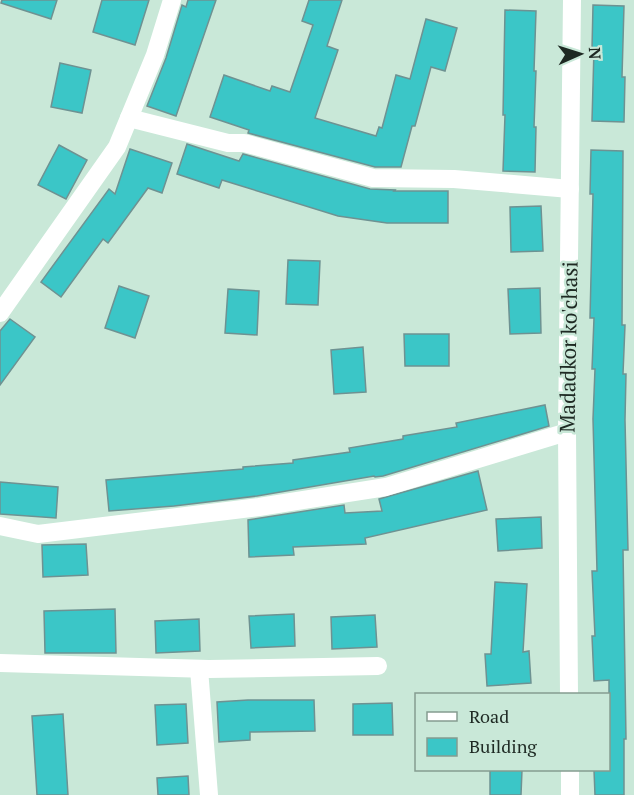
<svg xmlns="http://www.w3.org/2000/svg" width="634" height="795" font-family="'PT Serif',serif">
	<style>
		.building { fill: #3bc6c7; stroke: #6e9292; stroke-width: 1.5 }
		.lines { fill: none; stroke-linecap: round; stroke-linejoin: round }
		.minor { stroke: #fff; stroke-width: 18 }
		.labels { text-anchor: middle; dominant-baseline: central; stroke-width: 5; stroke-linejoin: round; paint-order: stroke }
		.street-label { font-size: 21px; fill: #1e2923; stroke: #c9e8d8 }
	</style>
	<rect width="100%" height="100%" fill="#c9e8d8"/>
	<g class="building">
		<path d="M2 0H57L51 19 1 3Z"/>
		<path d="M102 0H149L135 45 93 32Z"/>
		<path d="M188 0H216L176 116 147 106 166 58 182 5 186 7Z"/>
		<path d="M309 0H342L327 46 338 50 315 118 376 136 379 127 382 128 396 75 410 79 426 19 457 28 445 71 431 67 415 126H412L401 167H375L248 133 249 130 210 117 224 75 270 91 272 86 290 92 313 25 302 21Z"/>
		<path d="M593 5 624 6 622 77H625L624 122 592 121 594 49H592Z"/>
		<path d="M505 10 536 11 534 71H536L534 127H536L535 172 503 171 505 115H503Z"/>
		<path d="M60 63 91 70 82 113 51 107Z"/>
		<path d="M187 144 239 161 243 154 370 189 395 190 394 191H448V223H387L338 216 222 180 219 188 177 174Z"/>
		<path d="M59 145 87 160 66 199 38 185Z"/>
		<path d="M130 149 172 163 162 193 148 188 108 243 103 239 61 297 41 282 109 189 115 194Z"/>
		<path d="M591 150 623 151 622 325H625L623 374H626L625 420 628 550H623L626 739H624V795H595L594 770H609V680L594 681 592 636H595L592 571H597L593 419 595 369H592L594 318H590L593 194H590Z"/>
		<path d="M541 206 543 251 511 252 510 207Z"/>
		<path d="M288 260 320 261 318 305 286 304Z"/>
		<path d="M119 286 149 296 135 338 105 328Z"/>
		<path d="M540 288 541 333 510 334 508 289Z"/>
		<path d="M228 289 259 291 257 335 225 333Z"/>
		<path d="M10 319 35 337 0 385V331Z"/>
		<path d="M404 334H449V366H405Z"/>
		<path d="M363 347 366 392 334 394 331 350Z"/>
		<path d="M545 405 549 426 383 476 375 477 374 476 257 496 174 506 109 511 106 480 243 469V467L293 463V460L350 452 349 448 403 439V436L457 427 456 423Z"/>
		<path d="M478 471 487 510 365 538 366 544 293 547 294 555 249 557 248 520 344 505 345 513 382 511 379 499Z"/>
		<path d="M0 482 58 487 56 518 0 514Z"/>
		<path d="M541 517 542 548 498 551 496 519Z"/>
		<path d="M86 544 88 575 43 577 42 545Z"/>
		<path d="M495 582 527 584 523 652 529 651 531 683 487 686 485 654H491Z"/>
		<path d="M115 609 116 653H45L44 611Z"/>
		<path d="M294 614 295 646 251 648 249 616Z"/>
		<path d="M375 615 377 647 332 649 331 617Z"/>
		<path d="M199 619 200 651 156 653 155 621Z"/>
		<path d="M248 700H314L315 731 250 732V740L219 742 217 702Z"/>
		<path d="M392 703 393 735H353V704Z"/>
		<path d="M186 704 188 743 157 745 155 705Z"/>
		<path d="M63 714 68 795H37L32 716Z"/>
		<path d="M490 770H522L521 795H490Z"/>
		<path d="M188 776 189 795H158L157 778Z"/>
	</g>
	<g class="lines">
		<g class="minor">
			<path d="M129 118 228 143H244L373 178 454 179 570 189"/>
			<path d="M0 313 117 147 155 55 172 0"/>
			<path d="M0 526 38 534 259 507 386 487 567 432"/>
			<path d="M0 663 209 669 378 666"/>
			<path d="M199 669 209 795"/>
			<path d="M569 694 567 432 572 0"/>
			<path d="M570 770V795"/>
		</g>
	</g>
	<g class="labels">
		<g class="street-label">
			<text transform="translate(568 347) rotate(-89)">Madadkor ko'chasi</text>
		</g>
	</g>
	<rect x="415" y="693" width="195" height="78" fill="#c9e8d8" stroke="#859c90" stroke-width="1.5"/>
	<rect x="427" y="712" width="30" height="9" fill="#ffffff" stroke="#859c90" stroke-width="1.5"/>
	<text x="469" y="723" font-size="18" fill="#1e2923">Road</text>
	<rect x="427" y="738" width="30" height="18" fill="#3bc6c7" stroke="#859c90" stroke-width="1.5"/>
	<text x="469" y="753" font-size="18" fill="#1e2923">Building</text>
	<g transform="translate(580 54) rotate(87)" stroke="#c9e8d8" stroke-width="4.5" paint-order="stroke">
	<path d="M0-4.5L10 22L0 15L-10 22Z" fill="#1e2923"/>
	<text y="-9" font-size="16" font-weight="bold" text-anchor="middle" fill="#1e2923">N</text>
	</g>
</svg>
